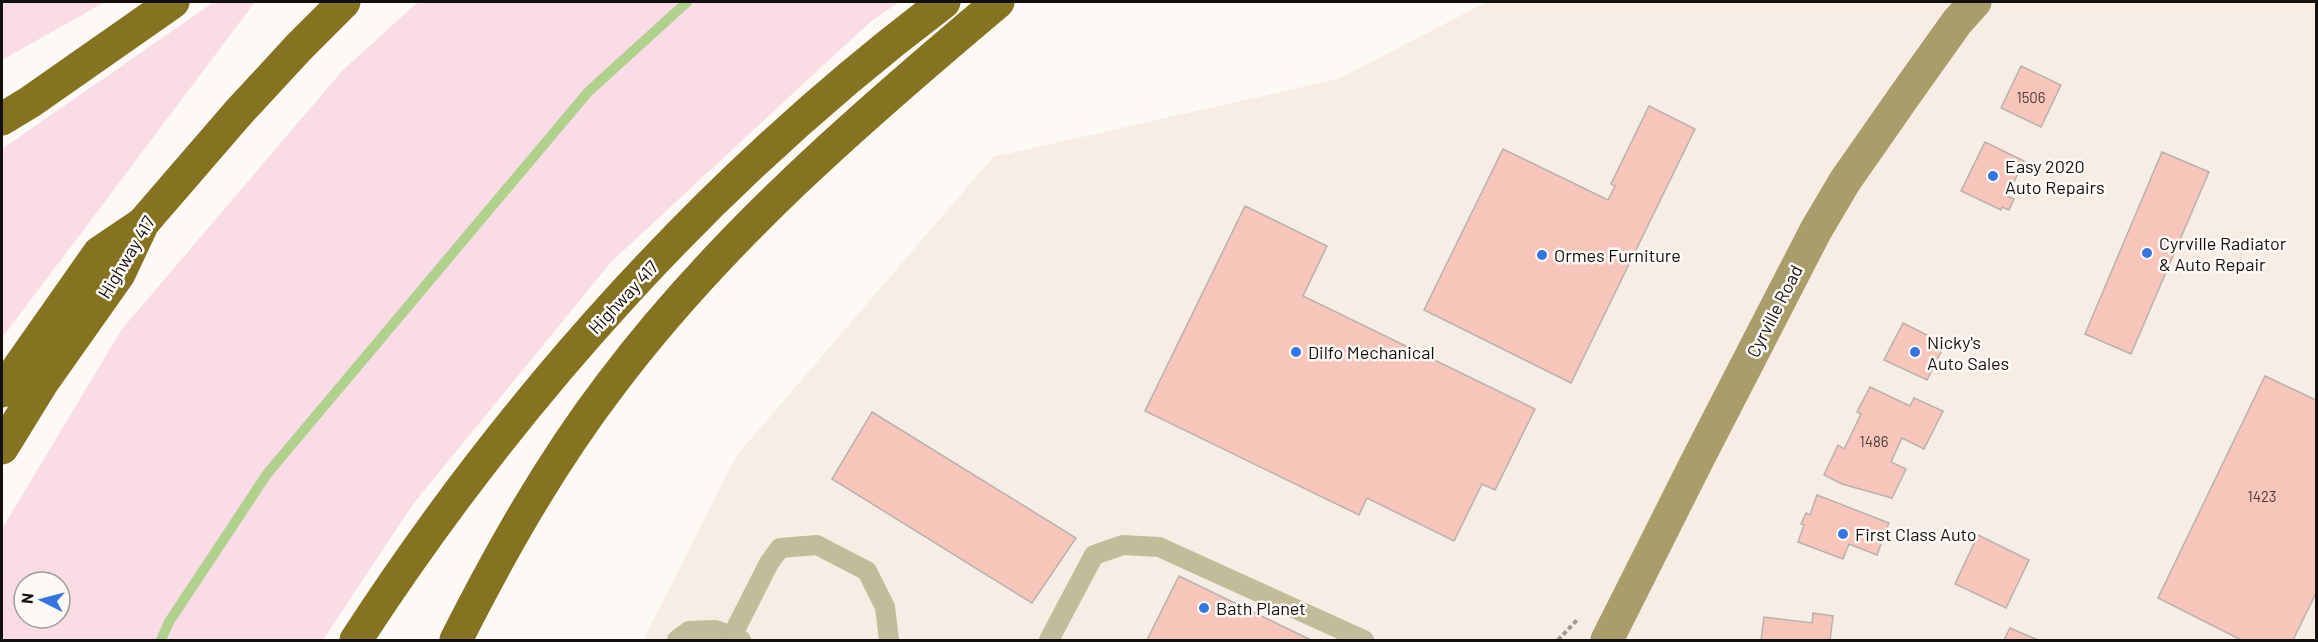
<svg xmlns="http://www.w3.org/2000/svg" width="2318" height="642" font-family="Barlow,sans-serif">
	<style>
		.built { fill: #f8ede4 }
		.green { fill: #f9dce5; fill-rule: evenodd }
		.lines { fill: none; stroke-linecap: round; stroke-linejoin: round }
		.stream { stroke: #afd18b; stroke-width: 10 }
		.building { fill: #f8c5bb; stroke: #b7b2b0; stroke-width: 1.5 }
		.path { stroke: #9d9a97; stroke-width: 4; stroke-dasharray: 4.5 3; stroke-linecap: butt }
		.lane { stroke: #c3bc9b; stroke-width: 20 }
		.secondary { stroke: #a99d6c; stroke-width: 33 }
		.highway { stroke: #857322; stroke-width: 33 }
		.poi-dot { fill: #3475e3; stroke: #fdf9f5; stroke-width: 2 }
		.labels { text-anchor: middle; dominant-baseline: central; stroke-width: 5; stroke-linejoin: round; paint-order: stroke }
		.number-label { font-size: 15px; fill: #4c3d3a }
		.poi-label { font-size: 18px; fill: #12100f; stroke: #fdf9f5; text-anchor: start }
		.street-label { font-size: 18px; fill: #12100f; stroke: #fdf9f5 }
	</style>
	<rect width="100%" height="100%" fill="#fdf9f5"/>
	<path class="built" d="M1487 2H2316V640H643L737 455 993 157 1338 79Z"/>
	<g class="green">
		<path d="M2 2H105L2 60Z"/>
		<path d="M214 2H255L2 338V149Z"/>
		<path d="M418 2H899L869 23 611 262 413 504 323 640H2V529L122 329 343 70ZM24 582H60V618H24Z"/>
	</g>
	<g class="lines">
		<path class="stream" d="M161 640 169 622 267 474 588 92 687 2"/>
	</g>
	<g class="building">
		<path d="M2021 66 2061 85 2041 127 2001 108Z"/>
		<path d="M1649 106 1695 129 1571 383 1424 310 1503 149 1608 200 1615 186 1611 184Z"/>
		<path d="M1985 142 2024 161 2007 196 2014 199 2009 210 2002 207 2001 210 1961 191Z"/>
		<path d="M2162 152 2209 172 2131 354 2085 334Z"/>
		<path d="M1245 206 1327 246 1303 296 1535 409 1495 490 1482 484 1454 541 1367 498 1359 515 1145 411Z"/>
		<path d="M1903 323 1945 344 1927 380 1884 360Z"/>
		<path d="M2265 376 2316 400V593L2293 640H2241L2158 598Z"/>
		<path d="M1870 387 1910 406 1914 398 1943 411 1924 449 1902 438 1891 462 1906 469 1892 498 1842 484 1824 475 1838 445 1844 449 1861 414 1857 412Z"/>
		<path d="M872 412 1076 538 1032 603 832 479Z"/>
		<path d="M1817 495 1889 523 1877 555 1849 544 1843 559 1798 542 1804 525 1801 524 1806 513 1810 515Z"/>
		<path d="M1978 535 2029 560 2006 608 1955 584Z"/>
		<path d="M1179 576 1311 640H1147Z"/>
		<path d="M1813 613 1833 616 1830 640H1761L1764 617 1812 623Z"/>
		<path d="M2010 628 2038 640H2004Z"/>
	</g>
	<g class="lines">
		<path class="path" d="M1558 640 1578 619"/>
		<g class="lane">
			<path d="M677 640 689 631 715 630 732 636"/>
			<path d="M741 640 732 636 769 563 780 548 817 545 867 571 885 607 889 640"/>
			<path d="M1049 640 1094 555 1123 545 1159 547 1364 640"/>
		</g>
		<path class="secondary" d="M1607 640 1698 459 1816 230 1845 181 1905 95 1957 22 1975 2"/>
		<g class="highway">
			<path d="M2 119 30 102 173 2"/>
			<path d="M2 391 99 253 142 224"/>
			<path d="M2 448 42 383 119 274 143 223 238 113 299 47 344 2"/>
			<path d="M356 640C514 397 712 177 944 2"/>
			<path d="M456 640C501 551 550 464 611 384 720 239 860 118 998 2"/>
		</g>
	</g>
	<g class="poi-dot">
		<circle cx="1993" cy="176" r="6"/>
		<circle cx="2147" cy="253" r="6"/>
		<circle cx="1542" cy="255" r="6"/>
		<circle cx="1296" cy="352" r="6"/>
		<circle cx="1915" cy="352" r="6"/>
		<circle cx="1843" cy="534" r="6"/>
		<circle cx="1204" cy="608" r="6"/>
	</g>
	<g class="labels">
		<g class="number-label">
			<text x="2031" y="97">1506</text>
			<text x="1874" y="441">1486</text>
			<text x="2262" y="496">1423</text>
		</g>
		<g class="poi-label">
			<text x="2005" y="166">Easy 2020<tspan x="2005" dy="21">Auto Repairs</tspan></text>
			<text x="2159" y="243">Cyrville Radiator<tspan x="2159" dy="21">&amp; Auto Repair</tspan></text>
			<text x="1554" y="255">Ormes Furniture</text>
			<text x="1927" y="342">Nicky's<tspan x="1927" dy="21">Auto Sales</tspan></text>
			<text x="1308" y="352">Dilfo Mechanical</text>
			<text x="1855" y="534">First Class Auto</text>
			<text x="1216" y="608">Bath Planet</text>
		</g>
		<g class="street-label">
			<text transform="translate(126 257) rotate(-59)">Highway 417</text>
			<text transform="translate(623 297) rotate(-47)">Highway 417</text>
			<text transform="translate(1774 311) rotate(-63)">Cyrville Road</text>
		</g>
	</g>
	<rect width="2318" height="642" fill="none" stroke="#12100f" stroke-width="6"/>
	<g transform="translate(42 600) rotate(276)"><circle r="28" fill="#fdf9f5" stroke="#9f9c99" stroke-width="1.5"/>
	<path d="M0-4.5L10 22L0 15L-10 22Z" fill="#3475e3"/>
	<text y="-9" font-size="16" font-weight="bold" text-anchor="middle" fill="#12100f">N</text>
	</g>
</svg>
